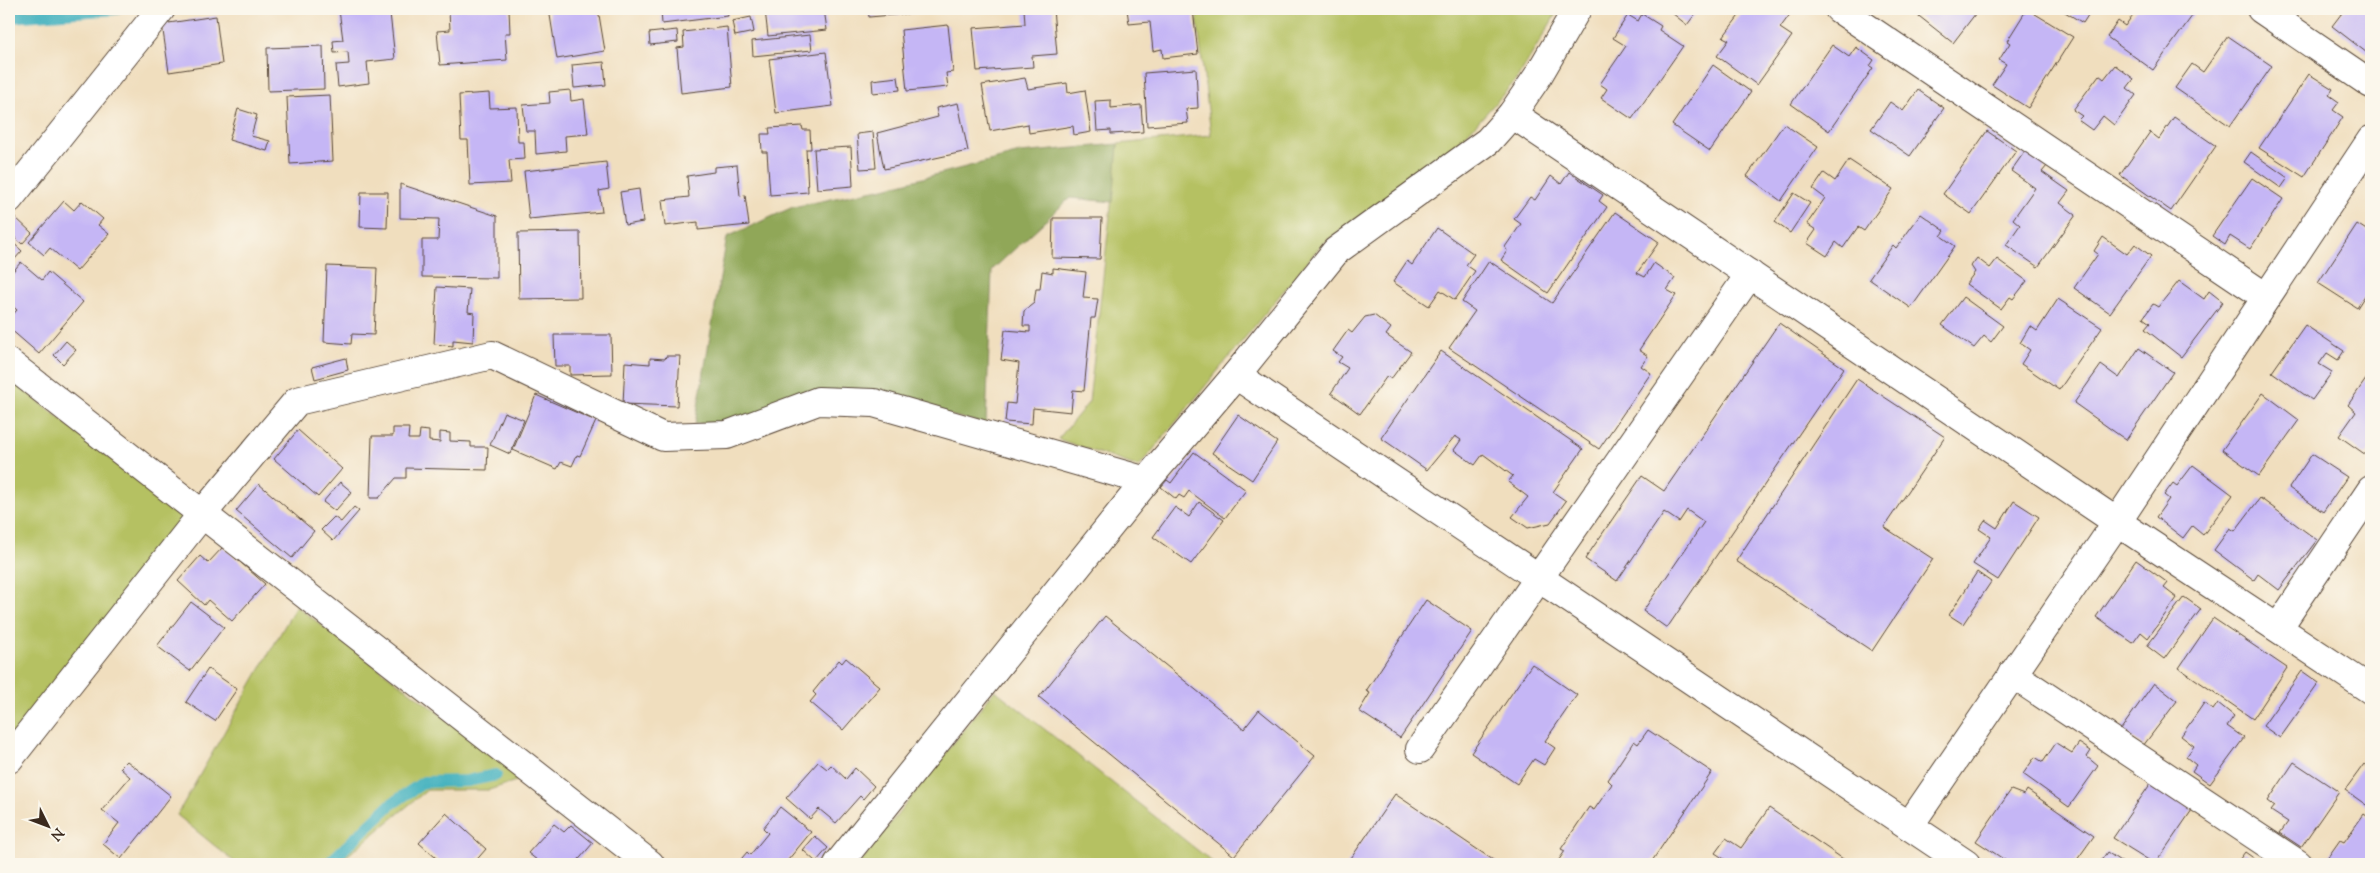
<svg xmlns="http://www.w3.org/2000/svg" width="2380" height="873" font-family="'Sorts Mill Goudy',serif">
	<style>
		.green { fill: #b5c162; stroke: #787640 }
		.forest { fill: #90a758; stroke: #66683b }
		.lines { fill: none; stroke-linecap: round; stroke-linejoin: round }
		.stream { stroke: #41b0be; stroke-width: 12 }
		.building { fill: #c5b6f5 }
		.minor-casing { stroke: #564536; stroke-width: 30 }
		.minor { stroke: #fff; stroke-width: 28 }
	</style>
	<rect width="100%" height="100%" fill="#fbf7ec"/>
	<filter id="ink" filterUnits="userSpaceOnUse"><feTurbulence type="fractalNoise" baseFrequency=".02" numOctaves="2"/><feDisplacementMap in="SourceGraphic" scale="10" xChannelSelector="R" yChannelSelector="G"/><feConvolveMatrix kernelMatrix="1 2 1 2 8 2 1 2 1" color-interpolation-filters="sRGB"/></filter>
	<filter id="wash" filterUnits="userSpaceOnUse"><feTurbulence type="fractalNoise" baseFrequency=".0096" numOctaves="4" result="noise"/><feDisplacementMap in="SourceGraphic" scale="20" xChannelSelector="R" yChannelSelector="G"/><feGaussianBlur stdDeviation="1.12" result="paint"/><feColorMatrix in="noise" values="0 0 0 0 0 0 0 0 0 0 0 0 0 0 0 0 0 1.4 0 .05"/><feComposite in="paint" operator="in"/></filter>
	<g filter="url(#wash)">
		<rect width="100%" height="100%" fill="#f0debe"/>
		<g class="green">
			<path d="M9 9H116L9 17Z"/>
			<path d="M1196 9H1559L1517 79 1460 142 1321 245 1139 467 1058 439 1089 402 1118 144 1211 135Z"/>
			<path d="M9 378 185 518 9 742Z"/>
			<path d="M296 606 525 778 489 790H427L337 864H237L177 815Z"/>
			<path d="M995 690 1215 864H859Z"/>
		</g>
		<path class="forest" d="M1118 144 1113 202 1070 198 992 270 986 424 858 393 734 421 695 424 727 237 793 207 884 188 1020 153Z"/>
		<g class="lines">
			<g class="stream">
				<path d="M9 17 116 9"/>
				<path d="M328 864 390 805 424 782 467 781 496 775"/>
			</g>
		</g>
		<g id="blocks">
			<g class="building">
				<path d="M373 9 374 16 390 13 395 59 367 62 369 83 338 87 336 65 349 64 348 52 334 53 333 41 343 40 339 10Z"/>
				<path d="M468 9H509L510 33H505L507 60 440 65 437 31 450 30 449 11Z"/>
				<path d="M549 9H598L605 51 557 59Z"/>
				<path d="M636 9H727L728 16 662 24 661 10 637 13Z"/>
				<path d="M773 9H824L827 30 768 36 765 10Z"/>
				<path d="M868 9H951V10L869 17Z"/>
				<path d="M1024 9H1053L1057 54 1032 56 1033 67 977 71 973 28 1025 24Z"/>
				<path d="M1127 9H1193L1198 54 1163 58 1162 49 1153 51 1150 22 1129 24Z"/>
				<path d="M1667 9H1699L1687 25Z"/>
				<path d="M1744 9H1785L1791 13 1780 28 1792 36 1757 85 1717 56 1729 40 1723 37Z"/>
				<path d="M1910 9H1979L1953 43Z"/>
				<path d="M2027 9 2073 37 2028 108 1992 85 2006 64 1999 60 2010 43 2007 41Z"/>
				<path d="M2060 9H2092L2083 23Z"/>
				<path d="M2137 9H2189L2195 12 2153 70 2107 37 2118 21 2125 26Z"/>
				<path d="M2345 9H2371V56L2332 26Z"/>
				<path d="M1642 14 1661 26 1659 30 1683 46 1632 119 1601 98 1607 89 1600 84 1626 46 1613 38 1628 15 1638 21Z"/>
				<path d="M216 16 222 64 169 72 162 24Z"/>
				<path d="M751 17 754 32 735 36 732 21Z"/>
				<path d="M948 25 953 72 946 73 948 87 907 91 901 30Z"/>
				<path d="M727 27 732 87 681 93 677 48 684 47 683 32Z"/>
				<path d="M677 30 678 42 650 45 649 33Z"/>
				<path d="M810 35 812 50 753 56 752 41Z"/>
				<path d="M2228 36 2272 66 2230 126 2175 88 2192 64 2203 72Z"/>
				<path d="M1832 45 1849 57 1856 47 1874 60 1870 66 1873 68 1829 131 1791 104Z"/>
				<path d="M323 46 324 89 268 91 267 48Z"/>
				<path d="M826 52 833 106 776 113 769 59Z"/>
				<path d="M604 62 606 85 574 88 572 65Z"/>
				<path d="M1713 65 1751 92 1710 151 1672 125Z"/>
				<path d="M2115 65 2134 79 2127 88 2136 95 2114 125 2103 116 2092 130 2078 120 2082 116 2073 110 2099 75 2104 79Z"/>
				<path d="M1196 69 1198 108 1186 109 1188 123 1147 126 1144 73Z"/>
				<path d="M2309 74 2333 89 2329 95 2339 102 2333 110 2343 117 2304 177 2259 148Z"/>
				<path d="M898 77 900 90 873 93 872 80Z"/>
				<path d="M1025 78 1028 89 1067 83 1068 93 1085 90 1091 132 1074 135 1073 126 1029 133 1028 124 990 131 982 85Z"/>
				<path d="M570 90 571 101 584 99 588 134 565 136 566 151 536 154 535 131H526L523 105 550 103 549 92Z"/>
				<path d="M1918 90 1944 108 1910 156 1871 129 1890 102 1903 111Z"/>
				<path d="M489 93 490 108 517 107 518 142H524L525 159 509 160 511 183 470 185 468 140H461L459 95Z"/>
				<path d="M330 95 333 161 290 164 287 97Z"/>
				<path d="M1111 100V108L1141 105 1143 132 1111 134V130L1097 131 1095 101Z"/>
				<path d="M958 103 968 151 884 169 877 133 938 117 936 108Z"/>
				<path d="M238 109 257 115 251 136 270 141 267 151 229 140Z"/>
				<path d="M2174 117 2216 146 2171 211 2120 175 2150 132 2159 139Z"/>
				<path d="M1784 124 1818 147 1781 201 1747 176Z"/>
				<path d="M802 126 803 130H810L811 149H806L808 192 770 195 767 152H762L761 134H770L769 128Z"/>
				<path d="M1987 131 2016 151 1971 214 1943 194Z"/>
				<path d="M873 132 876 168 860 169 857 134Z"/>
				<path d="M851 147 853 186 817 189 814 149Z"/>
				<path d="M2025 151 2047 166 2042 172 2069 191 2060 203 2076 215 2038 267 2006 245 2020 225 2013 219 2035 188 2011 171Z"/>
				<path d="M2251 152 2288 178 2281 188 2244 162Z"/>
				<path d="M1849 160 1893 189 1864 231 1858 227 1843 248 1836 242 1827 256 1807 243 1816 230 1807 224 1825 198 1813 189 1824 173 1835 181Z"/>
				<path d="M606 162 609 189 599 191 602 212 529 219 524 171Z"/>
				<path d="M737 165 740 196 745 195 749 225 698 230V222L665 226 662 200 689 197 687 176 714 172V167Z"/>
				<path d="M1569 172 1603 195 1599 201 1607 207 1548 293 1501 260 1507 251 1505 247 1521 224 1514 219 1530 197 1535 200 1551 176 1561 184Z"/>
				<path d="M2252 178 2283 199 2250 249 2230 236 2225 245 2212 236Z"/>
				<path d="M400 184 497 216V278L422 277V240H438L439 219 400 218Z"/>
				<path d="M639 189 643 222 625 225 620 192Z"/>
				<path d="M361 192H388L387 228 360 227Z"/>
				<path d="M1794 193 1810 203 1790 233 1775 222Z"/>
				<path d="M64 201 74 210 82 201 103 219 98 225 109 234 77 271 50 248 44 255 29 242Z"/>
				<path d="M1615 212 1659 242 1637 273 1645 277 1654 263 1675 278 1667 290 1676 295 1639 350 1648 356 1641 366 1651 373 1599 449 1449 348 1475 311 1462 302 1489 261 1552 303Z"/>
				<path d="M1921 214 1945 231 1941 236 1955 246 1911 308 1869 279 1893 245 1896 248Z"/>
				<path d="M15 217 32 233 22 244 9 232V224Z"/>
				<path d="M1053 218H1102L1100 259 1052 258Z"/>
				<path d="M2357 224 2371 233V286L2357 308 2318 283Z"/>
				<path d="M1437 228 1474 254 1466 265 1475 271 1455 300 1440 290 1429 306 1393 282 1407 261 1412 265Z"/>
				<path d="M580 232 581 298 519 299 518 233Z"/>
				<path d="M2103 237 2127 254 2135 244 2151 256 2110 313 2074 288 2098 254 2094 251Z"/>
				<path d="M9 239 22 251 14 260 9 256Z"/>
				<path d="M1977 258 1990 268 1997 259 2027 281 2013 299 2010 297 2001 309 1966 284 1975 272 1971 266Z"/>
				<path d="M21 262 42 280 48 272 83 302 39 354 9 328V319L17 310 9 303V276Z"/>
				<path d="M327 266 377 268 374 335 352 334 351 344 324 342Z"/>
				<path d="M1053 268 1086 272 1083 298 1098 299 1095 318H1091L1084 391 1073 390 1071 412 1033 408 1032 424 1005 422 1007 403 1015 404 1019 363 1001 360 1005 330 1030 332V326H1023L1024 311 1034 303 1036 289H1040L1042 271 1053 273Z"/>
				<path d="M2179 281 2204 299 2209 291 2223 302 2181 357 2145 329 2150 323 2143 318 2153 304 2158 307Z"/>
				<path d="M437 287 470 289 468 312 474 313 473 342 453 340V346L434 344Z"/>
				<path d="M1963 297 2003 326 1991 342 1984 336 1974 348 1942 325Z"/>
				<path d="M2058 299 2102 328 2059 390 2021 364 2030 350 2020 343 2030 326 2037 331Z"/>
				<path d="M1374 315 1391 328 1386 335 1411 352 1391 379 1387 376 1360 414 1331 393 1348 368 1338 362 1342 357 1333 351 1348 330 1352 333 1365 317Z"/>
				<path d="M1779 323 1844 368 1667 628 1643 611 1704 522 1687 510 1679 522 1664 512 1617 581 1585 559 1642 476 1664 491Z"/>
				<path d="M2305 325 2344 351 2338 360 2327 353 2319 364 2332 372 2312 400 2272 372Z"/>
				<path d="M554 335H611L612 374 570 375V366H555Z"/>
				<path d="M66 341 76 350 63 364 54 355Z"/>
				<path d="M2139 348 2173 372 2126 440 2074 403 2101 365 2119 378Z"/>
				<path d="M1441 351 1583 449 1553 492 1566 501 1550 523 1528 528 1512 517 1528 497 1508 482 1513 476 1483 454 1475 465 1454 450 1461 440 1455 436 1427 470 1381 438Z"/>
				<path d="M666 356H680L677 406 623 404 625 362 650 364V358L665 359Z"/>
				<path d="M346 358 348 370 315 379 312 367Z"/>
				<path d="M2371 372V449L2366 455 2339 436 2356 412 2348 405Z"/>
				<path d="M1857 379 1945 437 1884 527 1933 559 1872 651 1736 561Z"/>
				<path d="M2263 393 2299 420 2259 476 2222 450Z"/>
				<path d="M536 395 596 421 580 456 577 455 572 466 561 462 557 469 513 450Z"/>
				<path d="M504 412 524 420 510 454 490 445Z"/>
				<path d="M1238 415 1277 442 1252 480 1212 453Z"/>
				<path d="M393 428H409L408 439H419L420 430 429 431V441L440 442V432L450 433V441L471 442V447H488L487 470 406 468V478H396L379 498H370L372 436H393Z"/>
				<path d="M298 430 342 469 318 497 274 459Z"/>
				<path d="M1194 452 1246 490 1225 518 1189 491 1184 498 1179 495 1176 499 1161 487 1167 480 1171 483Z"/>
				<path d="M2312 454 2347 477 2323 512 2289 488Z"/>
				<path d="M2193 465 2233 495 2203 535 2192 526 2183 538 2156 517 2169 499 2164 495 2173 483 2177 486Z"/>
				<path d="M340 482 352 492 335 511 323 502Z"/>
				<path d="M259 484 314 531 292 558 236 511Z"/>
				<path d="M2260 498 2317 540 2279 590 2258 574 2254 580 2214 550 2230 528 2235 531Z"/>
				<path d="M2014 501 2039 517 1998 580 1973 564 1991 537 1979 529 1985 520 1997 528Z"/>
				<path d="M1199 502 1224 520 1191 564 1153 537 1175 507 1189 517Z"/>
				<path d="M354 507 359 511 333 541 321 530 334 517 341 522Z"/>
				<path d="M223 547 265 584 232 621 208 600 204 605 178 581 200 556 208 563Z"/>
				<path d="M2136 560 2168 583 2164 588 2177 598 2148 638 2141 632 2133 643 2096 617Z"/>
				<path d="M1977 572 1991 582 1963 624 1949 615Z"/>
				<path d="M2184 597 2201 609 2164 659 2147 646Z"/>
				<path d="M1426 600 1472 631 1400 738 1359 711 1370 693 1366 691Z"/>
				<path d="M191 602 224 627 190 671 157 646Z"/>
				<path d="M1105 616 1244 729 1259 710 1315 756 1234 856 1039 697Z"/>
				<path d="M2213 618 2287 668 2253 719 2179 668Z"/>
				<path d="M846 658 880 687 843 730 810 702 816 695 813 692 839 660 842 663Z"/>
				<path d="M1532 664 1577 695 1545 741 1555 748 1544 765 1534 759 1517 784 1471 753Z"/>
				<path d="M208 669 237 689 215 721 186 702Z"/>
				<path d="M2302 671 2319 683 2280 738 2263 726Z"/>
				<path d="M2154 683 2177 701 2143 746 2121 729Z"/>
				<path d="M2204 703 2213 710 2218 703 2234 716 2227 726 2244 738 2210 784 2192 771 2196 765 2186 757 2194 746 2181 736Z"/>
				<path d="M1648 730 1712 772 1650 864H1556L1565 851 1561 849 1589 807 1594 810 1612 784 1608 780 1634 741 1638 744Z"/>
				<path d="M2056 743 2072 753 2079 743 2091 751 2087 757 2098 766 2069 807 2023 774 2035 757 2043 762Z"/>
				<path d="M127 761 171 796 121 859 103 844 119 823 102 810 130 777 120 768Z"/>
				<path d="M818 762 827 769 831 765 846 779 855 768 874 786 863 799 860 796 836 823 819 809 810 819 786 798Z"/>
				<path d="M2294 762 2339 792 2301 847 2280 833 2288 822 2271 811 2275 806 2268 801Z"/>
				<path d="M2364 764 2371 770 2369 807 2345 790Z"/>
				<path d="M2151 783 2192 810 2155 864 2113 838Z"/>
				<path d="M2011 790 2024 795 2027 790 2094 836 2074 864H2011L1976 841Z"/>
				<path d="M1395 794 1499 864H1347Z"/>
				<path d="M780 807 811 832 788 860 793 864H737L747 852 750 855 768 833 763 828Z"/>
				<path d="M1769 808 1846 861 1844 864H1728L1729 862 1715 853 1726 838 1741 848Z"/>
				<path d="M446 813 486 849 473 864H443L419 843Z"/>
				<path d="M2364 814 2371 819V864H2337L2328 857 2340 840 2344 842Z"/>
				<path d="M554 824 564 832 571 825 593 843 575 864H542L528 853Z"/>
				<path d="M815 836 828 848 816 862 803 850Z"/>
				<path d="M2107 852 2123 863 2122 864H2099Z"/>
				<path d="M2245 852 2262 864H2236Z"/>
			</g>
		</g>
	</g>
	<g filter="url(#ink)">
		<use href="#blocks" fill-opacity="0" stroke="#564536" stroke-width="1"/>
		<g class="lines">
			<defs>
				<g id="minor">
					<path d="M1839 9 2266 297"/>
					<path d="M2261 9 2371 84"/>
					<path d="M1512 114 2117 522 2371 690"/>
					<path d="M9 199 161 9"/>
					<path d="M9 363 650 864"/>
					<path d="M1236 375 1966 864"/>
					<path d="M2278 628 2371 490"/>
					<path d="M2012 674 2298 864"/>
					<path d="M1420 749 1750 274"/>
					<path d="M9 759 203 513 297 401 492 355 663 437 727 435 818 401 874 403 1146 481"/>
					<path d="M1909 826 2117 522 2371 140"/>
					<path d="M838 864 1146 481 1236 375 1336 251 1488 141 1512 114 1538 76 1577 9"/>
				</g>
			</defs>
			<use href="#minor" class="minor-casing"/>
			<use href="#minor" class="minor"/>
		</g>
	</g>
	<rect width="2380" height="873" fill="none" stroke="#fbf7ec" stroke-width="30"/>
	<g transform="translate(48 826) rotate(132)" stroke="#fbf7ec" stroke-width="4" paint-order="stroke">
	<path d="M0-4L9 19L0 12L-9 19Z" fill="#3b2a1e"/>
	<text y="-8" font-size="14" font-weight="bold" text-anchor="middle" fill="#3b2a1e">N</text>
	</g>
</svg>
